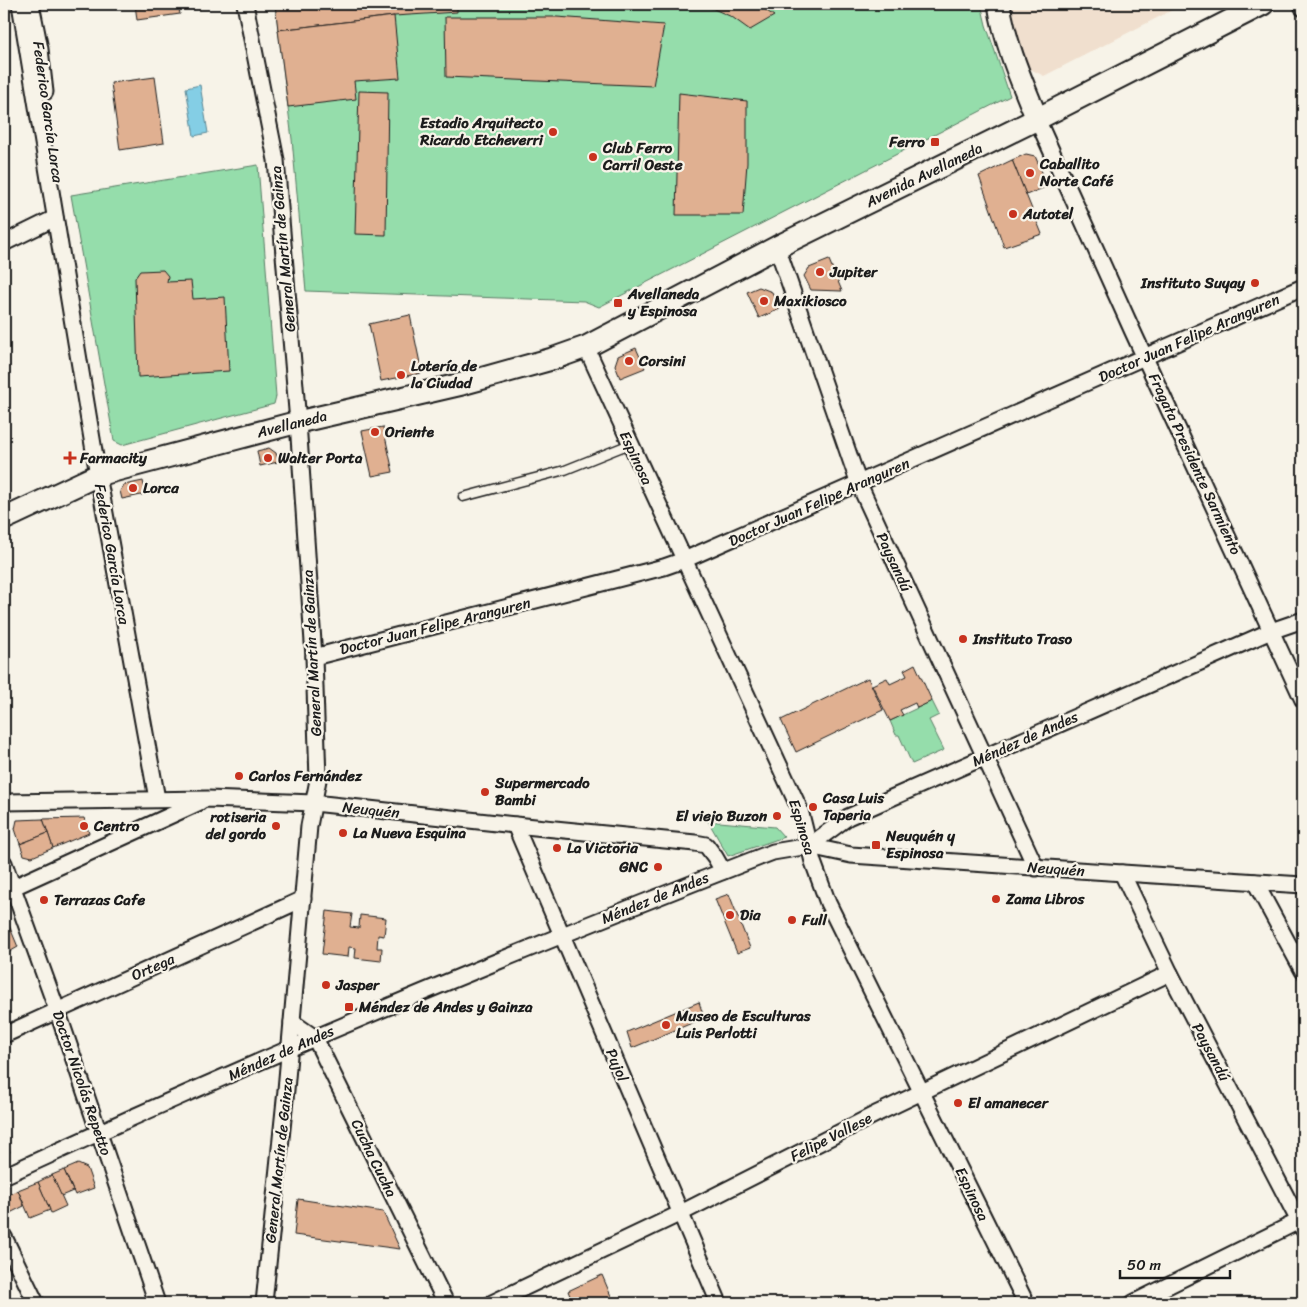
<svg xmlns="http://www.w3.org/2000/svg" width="1307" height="1307" font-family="Sriracha,sans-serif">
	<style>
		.built { fill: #f0dfce }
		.green { fill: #95ddab; stroke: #587c64 }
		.water { fill: #84cee5; stroke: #5a8795 }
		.building { fill: #e0b091; stroke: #1c1c1c }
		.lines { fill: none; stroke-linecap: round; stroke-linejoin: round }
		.lane-casing { stroke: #1c1c1c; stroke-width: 11 }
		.street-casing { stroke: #1c1c1c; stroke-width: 19 }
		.secondary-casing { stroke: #1c1c1c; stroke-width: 25 }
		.lane { stroke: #f7f3e8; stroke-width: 8 }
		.street { stroke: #f7f3e8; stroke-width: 15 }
		.secondary { stroke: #f7f3e8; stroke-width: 21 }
		.poi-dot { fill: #c8321e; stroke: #f7f3e8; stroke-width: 2 }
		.labels { text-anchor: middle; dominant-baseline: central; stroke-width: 4.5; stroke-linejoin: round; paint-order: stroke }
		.street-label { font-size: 15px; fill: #1c1c1c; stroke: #f7f3e8 }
		.poi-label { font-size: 15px; font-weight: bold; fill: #1c1c1c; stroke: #f7f3e8; text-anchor: start }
	</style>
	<rect width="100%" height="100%" fill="#f7f3e8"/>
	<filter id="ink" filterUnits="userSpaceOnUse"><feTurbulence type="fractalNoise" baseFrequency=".02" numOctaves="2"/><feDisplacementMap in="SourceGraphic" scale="10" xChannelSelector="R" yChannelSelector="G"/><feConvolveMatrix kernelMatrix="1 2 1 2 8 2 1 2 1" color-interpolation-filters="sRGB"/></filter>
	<g filter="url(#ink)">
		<path class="built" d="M1011 4H1184L1044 76 1030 69 1019 43Z"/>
		<g class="green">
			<path d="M275 4H981L986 25 1010 96 599 307 584 301 306 291 292 139Z"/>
			<path d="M258 165 276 396 274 404 122 445 114 441 71 195Z"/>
			<path d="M932 701 939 715 929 720 944 750 912 764 899 735H896L890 721Z"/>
			<path d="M708 821 775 827 784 837 728 856Z"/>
		</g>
		<path class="water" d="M200 85 208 133 194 136 186 88Z"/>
		<g class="building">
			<path d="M135 4H178L180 14 137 20Z"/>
			<path d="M275 4H457V12L394 16 278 30Z"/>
			<path d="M707 4H757L774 16 750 30 732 17 707 6Z"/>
			<path d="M394 16 400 78 354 81 356 99 288 107 278 30Z"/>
			<path d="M445 17H557L664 25 653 86 446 77Z"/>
			<path d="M155 77 164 143 120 150 111 83Z"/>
			<path d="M359 91 388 92 386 235 355 234Z"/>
			<path d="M679 93 747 101V163L743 215H676Z"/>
			<path d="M1026 154 1035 156 1048 186 1026 195 1012 160Z"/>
			<path d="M1012 160 1042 234 1004 247 979 176Z"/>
			<path d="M829 260 842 291 811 290 804 276 809 268Z"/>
			<path d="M163 270 168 276 167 282 191 281 193 299 225 297 229 371 138 377 135 278 140 271Z"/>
			<path d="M759 287 772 292 780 309 759 318 747 292Z"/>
			<path d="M410 315 422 373 381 381 369 324Z"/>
			<path d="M636 348 645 368 620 378 615 365 618 356Z"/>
			<path d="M383 427 393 472 372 476 362 431Z"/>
			<path d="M269 448 276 453 278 462 260 466 257 451Z"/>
			<path d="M143 481 146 494 122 499 120 491 124 485Z"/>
			<path d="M915 664 932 701 917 708 915 703 900 710 903 715 890 721 872 685 887 678 890 684 907 676 904 670Z"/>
			<path d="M868 678 883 710 796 752 781 720Z"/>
			<path d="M84 818 89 833 53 848 43 819Z"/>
			<path d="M43 819 48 833 20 844 15 829 17 820Z"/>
			<path d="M48 833 53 848 32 857 24 855 20 844Z"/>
			<path d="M729 894 750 948 737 953 715 899Z"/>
			<path d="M327 911 352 914 350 927 359 928 360 915 386 918 384 936 378 935 377 948H382L381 961 355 958 356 948 349 947 348 957 322 954Z"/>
			<path d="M4 921 8 923 18 947 4 955Z"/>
			<path d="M699 1002 704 1018 632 1048 627 1032Z"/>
			<path d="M4 1138 10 1152 4 1155Z"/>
			<path d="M78 1164 87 1168 94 1188 75 1195 64 1170Z"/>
			<path d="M64 1170 73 1191 61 1196 52 1175Z"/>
			<path d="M52 1175 66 1206 51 1213 38 1182Z"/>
			<path d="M38 1182 50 1210 30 1218 18 1190Z"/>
			<path d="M18 1190 24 1206 4 1216V1197Z"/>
			<path d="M298 1199 383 1212 400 1249 294 1235Z"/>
			<path d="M602 1275 614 1303H573L568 1291Z"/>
		</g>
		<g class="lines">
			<defs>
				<path id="lane" d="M463 497 565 470 630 444"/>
				<g id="street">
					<path d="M20 4 98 475 157 799"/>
					<path d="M31 4 40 49 45 92"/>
					<path d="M245 4 276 160 298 422 314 657 318 780 309 826 286 1090 264 1303"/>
					<path d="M1302 4 1303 8"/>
					<path d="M1037 119 1133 332 1303 700"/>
					<path d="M4 243 55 218"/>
					<path d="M777 247 859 484 1036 868"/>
					<path d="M586 347 800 810 813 862 828 903 1026 1303"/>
					<path d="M314 657 664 567 684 560 1303 287"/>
					<path d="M4 802 208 799 314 803 515 825 695 843 706 845 715 857 723 871"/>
					<path d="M515 825 719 1303"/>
					<path d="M809 846 851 855 1303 885"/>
					<path d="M4 863 57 1010 157 1303"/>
					<path d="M1122 873 1170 973 1303 1229"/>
					<path d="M1255 882 1303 971"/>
					<path d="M5 891 200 802"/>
					<path d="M292 1022 315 1038 446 1303"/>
					<path d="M4 1035 303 899"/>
					<path d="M4 1176C256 1059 514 952 773 852L809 846 848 817 1271 631 1303 620"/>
					<path d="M4 1237 36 1303"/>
					<path d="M492 1303 681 1213 878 1113 1170 973"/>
					<path d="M1133 1303 1303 1219"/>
				</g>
				<g id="secondary">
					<path d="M999 4C1005 44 1022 82 1037 119"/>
					<path d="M4 519 98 475 298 422 462 384 552 359 586 347 777 247 1037 119 1263 4"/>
				</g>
			</defs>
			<use href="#lane" class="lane-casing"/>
			<use href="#street" class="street-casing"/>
			<use href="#secondary" class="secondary-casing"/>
			<use href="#lane" class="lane"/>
			<use href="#street" class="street"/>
			<use href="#secondary" class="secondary"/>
		</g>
	</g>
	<g class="poi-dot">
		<circle cx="553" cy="132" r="5"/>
		<rect x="930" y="137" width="10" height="10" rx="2.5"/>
		<circle cx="593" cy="157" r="5"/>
		<circle cx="1030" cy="173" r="5"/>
		<circle cx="1013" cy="214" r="5"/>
		<circle cx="820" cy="272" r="5"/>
		<circle cx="1255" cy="283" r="5"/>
		<circle cx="764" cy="301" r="5"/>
		<rect x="613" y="298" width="10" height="10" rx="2.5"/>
		<circle cx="629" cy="361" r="5"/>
		<circle cx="401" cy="375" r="5"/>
		<circle cx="375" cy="432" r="5"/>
		<path d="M67.5 450.5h5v5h5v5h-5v5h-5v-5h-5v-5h5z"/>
		<circle cx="268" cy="458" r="5"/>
		<circle cx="133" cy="488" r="5"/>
		<circle cx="963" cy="639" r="5"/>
		<circle cx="239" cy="776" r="5"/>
		<circle cx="485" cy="792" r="5"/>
		<circle cx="813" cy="807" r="5"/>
		<circle cx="777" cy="816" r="5"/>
		<circle cx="84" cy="826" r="5"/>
		<circle cx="276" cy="826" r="5"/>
		<circle cx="343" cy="833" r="5"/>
		<rect x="871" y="840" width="10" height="10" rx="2.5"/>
		<circle cx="557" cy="848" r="5"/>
		<circle cx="658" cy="867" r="5"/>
		<circle cx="996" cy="899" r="5"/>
		<circle cx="44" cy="900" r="5"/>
		<circle cx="730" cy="915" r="5"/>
		<circle cx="792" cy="920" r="5"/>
		<circle cx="326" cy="985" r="5"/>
		<rect x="344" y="1002" width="10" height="10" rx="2.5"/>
		<circle cx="666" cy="1025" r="5"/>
		<circle cx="958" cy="1103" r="5"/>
	</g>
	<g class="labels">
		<g class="street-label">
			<text transform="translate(48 112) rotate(82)">Federico García Lorca</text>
			<text transform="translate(924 175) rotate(-26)">Avenida Avellaneda</text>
			<text transform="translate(283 249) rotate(-95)">General Martín de Gainza</text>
			<text transform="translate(1189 338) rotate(-24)">Doctor Juan Felipe Aranguren</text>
			<text transform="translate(292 424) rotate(-14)">Avellaneda</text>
			<text transform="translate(636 458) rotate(65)">Espinosa</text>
			<text transform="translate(1195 464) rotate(65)">Fragata Presidente Sarmiento</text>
			<text transform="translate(819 502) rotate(-24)">Doctor Juan Felipe Aranguren</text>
			<text transform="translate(112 554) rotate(80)">Federico García Lorca</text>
			<text transform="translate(894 562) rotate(65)">Paysandú</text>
			<text transform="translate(435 626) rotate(-14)">Doctor Juan Felipe Aranguren</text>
			<text transform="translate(312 653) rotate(-93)">General Martín de Gainza</text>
			<text transform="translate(1025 739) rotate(-24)">Méndez de Andes</text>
			<text transform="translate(371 810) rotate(6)">Neuquén</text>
			<text transform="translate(802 827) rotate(73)">Espinosa</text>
			<text transform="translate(1056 869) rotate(4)">Neuquén</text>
			<text transform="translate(655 898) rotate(-22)">Méndez de Andes</text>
			<text transform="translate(153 967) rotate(-24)">Ortega</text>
			<text transform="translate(1211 1052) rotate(62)">Paysandú</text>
			<text transform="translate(281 1053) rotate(-24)">Méndez de Andes</text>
			<text transform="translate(617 1065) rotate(67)">Pujol</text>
			<text transform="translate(82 1083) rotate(71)">Doctor Nicolás Repetto</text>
			<text transform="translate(831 1137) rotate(-27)">Felipe Vallese</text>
			<text transform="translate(374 1158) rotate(64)">Cucha Cucha</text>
			<text transform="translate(279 1160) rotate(-84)">General Martín de Gainza</text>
			<text transform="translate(972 1194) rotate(64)">Espinosa</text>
		</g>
		<g class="poi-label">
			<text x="543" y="123" text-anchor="end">Estadio Arquitecto<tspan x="543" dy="17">Ricardo Etcheverri</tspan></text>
			<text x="925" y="142" text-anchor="end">Ferro</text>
			<text x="603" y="148">Club Ferro<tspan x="603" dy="17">Carril Oeste</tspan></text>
			<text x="1040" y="164">Caballito<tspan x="1040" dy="17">Norte Café</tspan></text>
			<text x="1023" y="214">Autotel</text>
			<text x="830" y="272">Jupiter</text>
			<text x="1245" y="283" text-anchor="end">Instituto Suyay</text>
			<text x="628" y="294">Avellaneda<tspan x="628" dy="17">y Espinosa</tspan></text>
			<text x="774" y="301">Maxikiosco</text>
			<text x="639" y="361">Corsini</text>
			<text x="411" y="366">Lotería de<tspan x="411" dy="17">la Ciudad</tspan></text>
			<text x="385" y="432">Oriente</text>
			<text x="80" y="458">Farmacity</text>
			<text x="278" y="458">Walter Porta</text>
			<text x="143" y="488">Lorca</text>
			<text x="973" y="639">Instituto Traso</text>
			<text x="249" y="776">Carlos Fernández</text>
			<text x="495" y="783">Supermercado<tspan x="495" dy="17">Bambi</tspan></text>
			<text x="823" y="798">Casa Luis<tspan x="823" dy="17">Taperia</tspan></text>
			<text x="767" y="816" text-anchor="end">El viejo Buzon</text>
			<text x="266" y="817" text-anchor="end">rotiseria<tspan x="266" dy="17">del gordo</tspan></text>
			<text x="94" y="826">Centro</text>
			<text x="353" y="833">La Nueva Esquina</text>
			<text x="886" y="836">Neuquén y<tspan x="886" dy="17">Espinosa</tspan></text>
			<text x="567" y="848">La Victoria</text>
			<text x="648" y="867" text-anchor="end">GNC</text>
			<text x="1006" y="899">Zama Libros</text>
			<text x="54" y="900">Terrazas Cafe</text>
			<text x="740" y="915">Dia</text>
			<text x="802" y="920">Full</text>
			<text x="336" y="985">Jasper</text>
			<text x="359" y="1007">Méndez de Andes y Gainza</text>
			<text x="676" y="1016">Museo de Esculturas<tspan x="676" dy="17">Luis Perlotti</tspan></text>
			<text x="968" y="1103">El amanecer</text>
		</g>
	</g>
	<rect width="1307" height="1307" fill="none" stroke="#f7f3e8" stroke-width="20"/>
	<rect x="10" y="10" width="1287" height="1287" fill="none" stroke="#1c1c1c" stroke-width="2" filter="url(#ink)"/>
	<path d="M1120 1270v8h110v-8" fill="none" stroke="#1c1c1c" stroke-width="2.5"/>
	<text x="1127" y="1270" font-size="15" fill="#1c1c1c" stroke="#f7f3e8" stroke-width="4" paint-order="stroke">50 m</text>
</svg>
